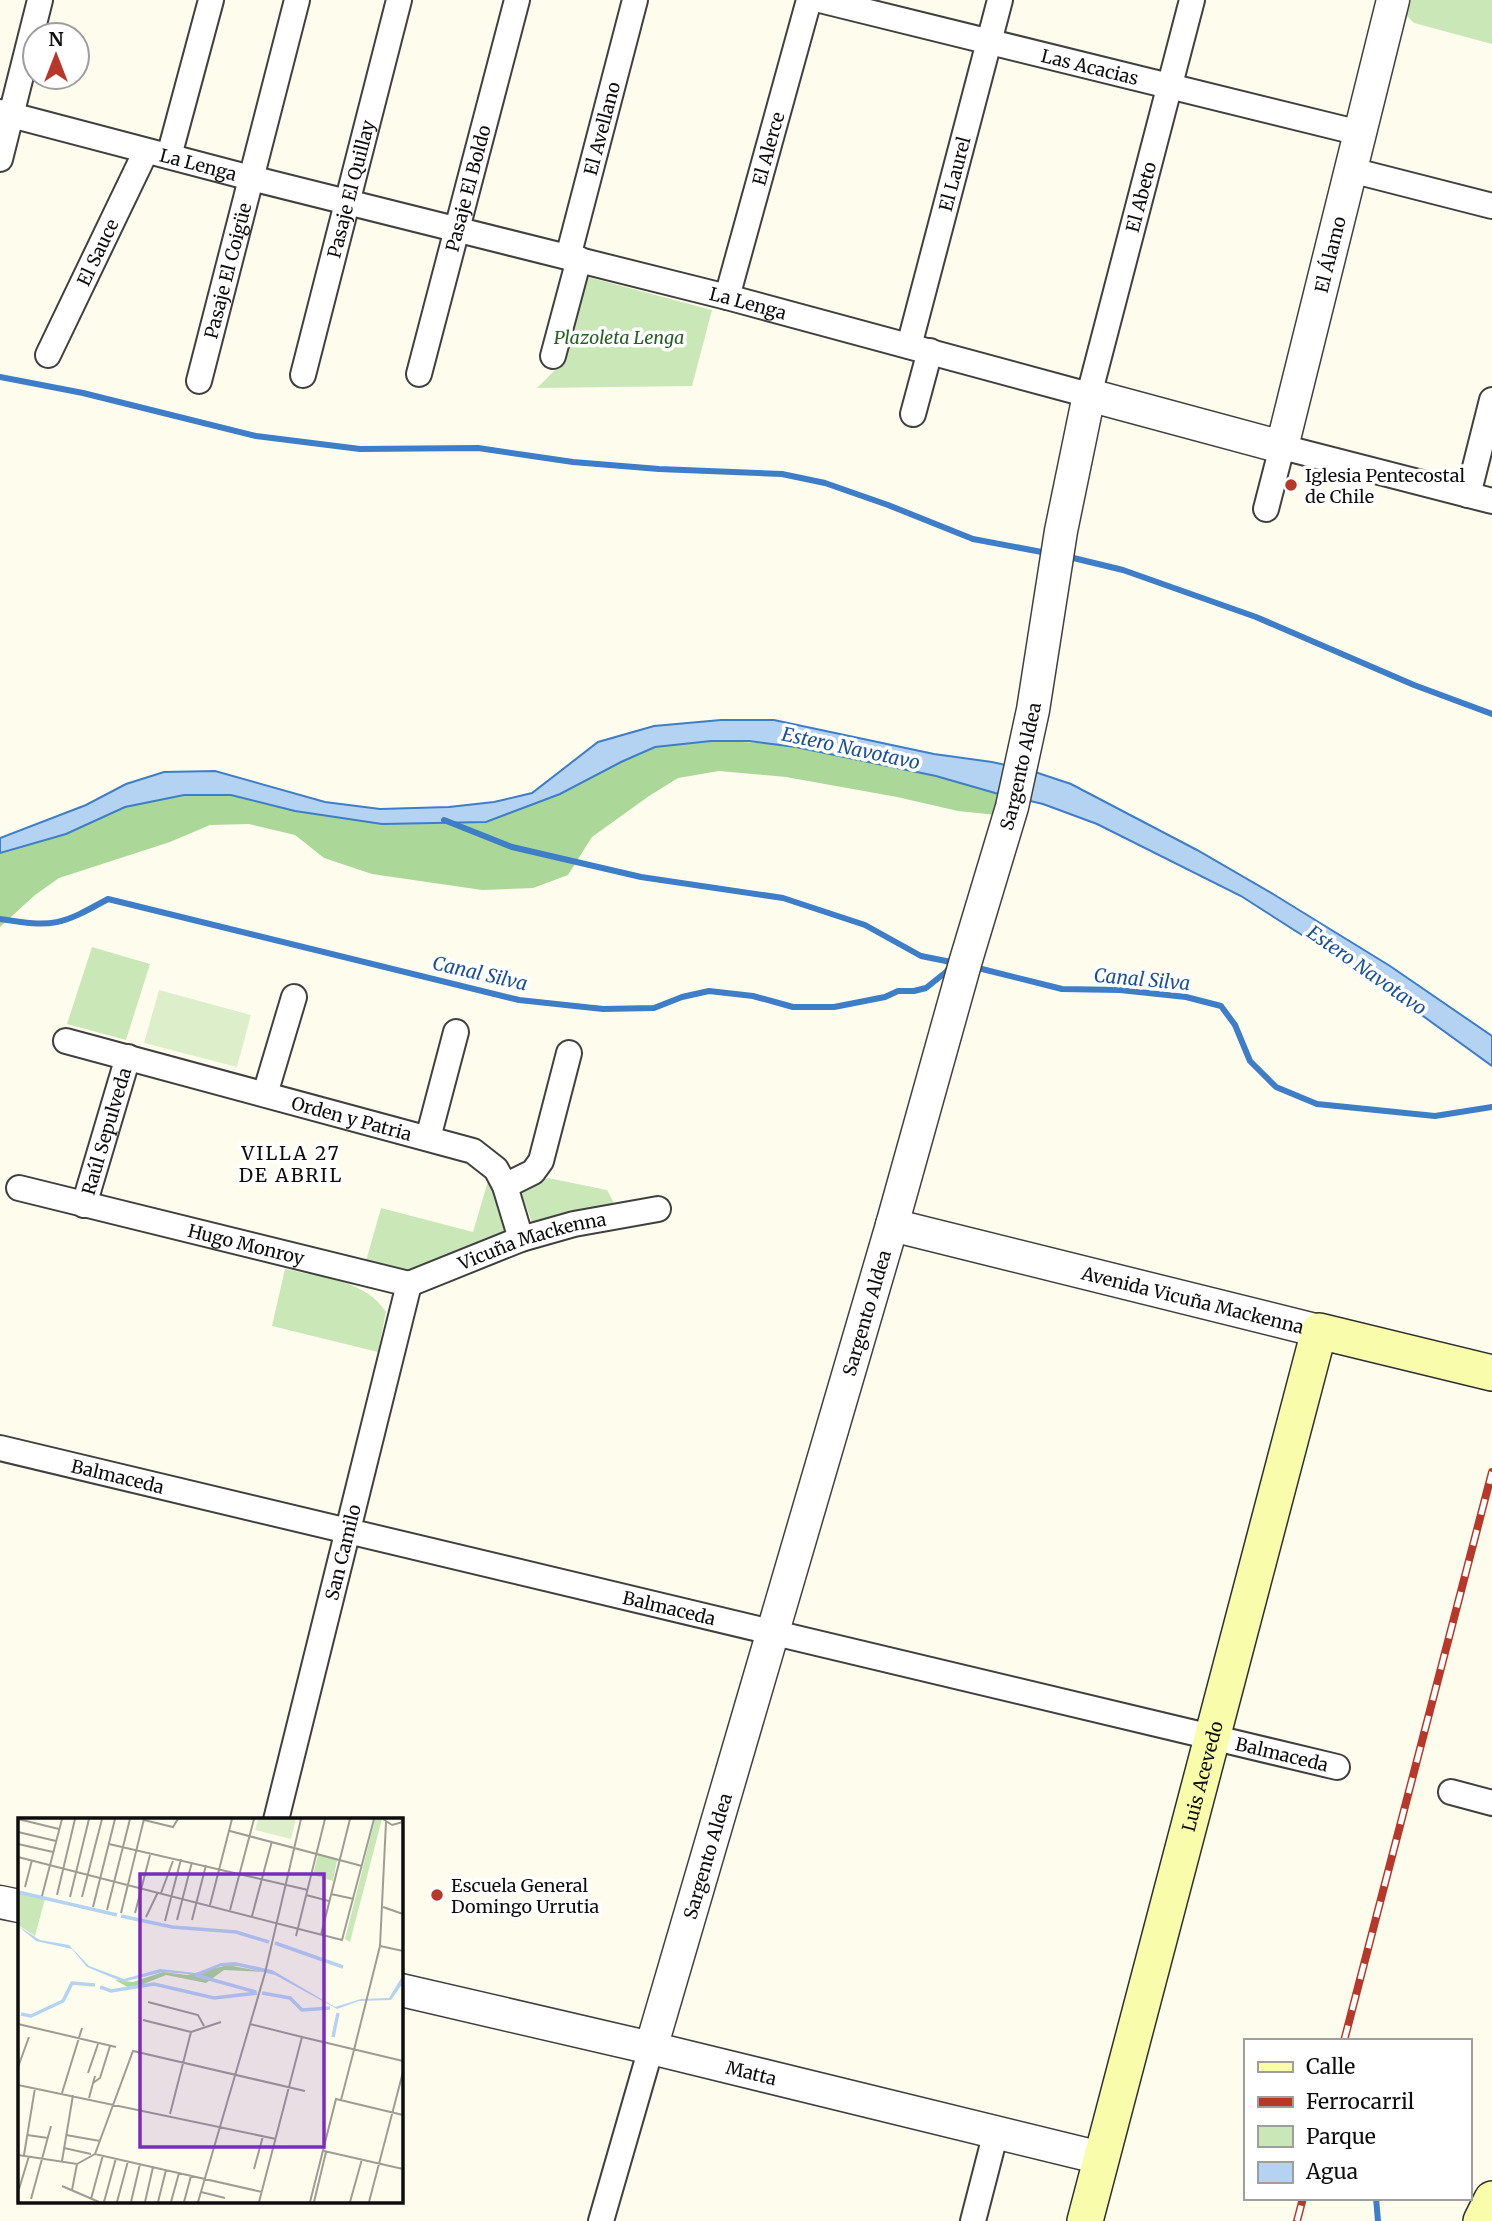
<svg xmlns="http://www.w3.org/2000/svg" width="1492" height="2221" font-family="Merriweather,serif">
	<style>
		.green { fill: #cae7b8 }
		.forest { fill: #abd798 }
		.pitch { fill: #ddefca }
		.water { fill: #b4d3f3; stroke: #3e7dc7; stroke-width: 2 }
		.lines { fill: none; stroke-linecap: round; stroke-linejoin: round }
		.stream { stroke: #3e7dc7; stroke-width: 6 }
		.minor-casing { stroke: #404040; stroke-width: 28 }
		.tertiary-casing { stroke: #404040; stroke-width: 35 }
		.secondary-casing { stroke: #2f2f2f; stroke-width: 38 }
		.minor { stroke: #fff; stroke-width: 24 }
		.tertiary { stroke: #fff; stroke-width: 32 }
		.secondary { stroke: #f9fcaa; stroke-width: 35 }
		.rail-casing { stroke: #b7382a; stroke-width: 8 }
		.rail { stroke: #fff; stroke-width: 5; stroke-dasharray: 16; stroke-linecap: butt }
		.poi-dot { fill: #b7382a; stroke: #fff; stroke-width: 2.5 }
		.labels { text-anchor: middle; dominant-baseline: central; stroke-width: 7; stroke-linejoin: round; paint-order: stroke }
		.street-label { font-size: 18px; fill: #0d0d0d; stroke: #fff }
		.park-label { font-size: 18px; font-style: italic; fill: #246120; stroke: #fff }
		.poi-label { font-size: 18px; fill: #0d0d0d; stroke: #fff; text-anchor: start }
		.water-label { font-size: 19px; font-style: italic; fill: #1b5099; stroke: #fff }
		.neighbourhood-label { font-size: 19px; letter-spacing: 2px; fill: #0d0d0d; stroke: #fff }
		.inset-river { fill: none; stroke: #b4d3f3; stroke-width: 3.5 }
		.inset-road { fill: none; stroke: #9e9d93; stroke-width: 2 }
		.view { fill: #7b2cbf; fill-opacity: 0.15; stroke: #7b2cbf; stroke-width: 3.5 }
		.inset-edge { fill: none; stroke: #0d0d0d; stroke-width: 3.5 }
	</style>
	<rect width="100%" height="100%" fill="#fefded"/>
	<g class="green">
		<path d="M1406 0H1492V44L1414 23 1403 12Z"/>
		<path d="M580 275 712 310 692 386 537 388 559 366Z"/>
		<path d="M92 947 150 964 126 1040 67 1024Z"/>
		<path d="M548 1178 607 1190 614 1203 532 1222 520 1190Z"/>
		<path d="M488 1181 494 1190 508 1232 417 1269H403L366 1261 381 1208 473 1232Z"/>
		<path d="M285 1269C320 1277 366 1280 386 1312L378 1352 272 1326Z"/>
	</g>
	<path class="forest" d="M711 741C810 741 912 769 1007 796L997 815 958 811 897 797 786 777 719 771 678 778 649 796 592 837 568 875 533 888 482 890 372 874 324 858 295 835 249 824 210 825 170 842 59 878 35 895 0 927V853L66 834 125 807 184 795H231L295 811 486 822 560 794 621 762 655 747Z"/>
	<path class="pitch" d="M159 990 251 1015 237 1067 144 1043Z"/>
	<path class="water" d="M721 720H774L934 754 992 762 1032 771 1071 784 1197 850 1273 894 1390 966 1492 1036V1066L1383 987 1241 896 1097 824 1043 804 995 793 936 776 796 747 749 741H711L655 747 621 762 560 794 486 822 382 824 295 811 231 795H184L125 807 66 834 0 853V838L86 805 126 784 164 772 215 771 325 802 380 809 449 807 494 802 532 793 598 742 654 726Z"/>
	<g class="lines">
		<g class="stream">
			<path d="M0 377 83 393 256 436 360 449 478 448 573 462 659 469 782 474 825 483 888 505 973 539 1047 553"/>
			<path d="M1065 556 1123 570 1256 617 1414 685 1492 714"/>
			<path d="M444 820 512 847 641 877 783 898 865 925 921 956 956 963"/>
			<path d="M0 919C54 928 61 925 108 899L519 1000 603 1009 654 1008 682 997 709 991 753 996 793 1007H834L885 997 898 991H914L926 988 946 972 952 964"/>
			<path d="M974 967 1062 989 1120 990 1186 997 1221 1006 1235 1025 1250 1061 1276 1087 1317 1104 1435 1116 1492 1107"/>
			<path d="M1376 2198 1378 2221"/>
		</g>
		<defs>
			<g id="minor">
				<path id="s1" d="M820 0 1360 133"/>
				<path id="s2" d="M0 112 251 178 727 297 1089 395 1192 0"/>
				<path d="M169 156 211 0"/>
				<path d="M0 159 40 0"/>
				<path d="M1351 170 1492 206"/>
				<path id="s3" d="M568 257 635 0"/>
				<path id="s4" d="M727 297 809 0"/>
				<path id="s5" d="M909 346 1000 0"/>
				<path id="s6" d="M48 355 146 151"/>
				<path d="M553 356 579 259"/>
				<path id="s7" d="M419 374 517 0"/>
				<path id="s8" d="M303 375 399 0"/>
				<path id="s9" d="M199 381 297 0"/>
				<path d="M913 414 930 351"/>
				<path d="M1468 495 1492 400"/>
				<path d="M1266 509 1282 447 1492 501"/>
				<path id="s10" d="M66 1041 473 1151 496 1169 505 1186 521 1239"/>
				<path d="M265 1094 294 997"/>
				<path d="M428 1138 456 1032"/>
				<path d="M505 1186 533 1172 541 1161 569 1053"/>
				<path id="s11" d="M19 1188 409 1284"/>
				<path id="s12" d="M84 1205 128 1057"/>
				<path id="s13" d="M409 1284 521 1239 574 1224 658 1209"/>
				<path id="s14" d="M0 1448 1337 1767"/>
				<path d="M1451 1792 1492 1803"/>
				<path id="s15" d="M276 1820 409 1284"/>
				<path d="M601 2221 651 2048"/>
				<path d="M973 2221 996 2132"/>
			</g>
			<g id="tertiary">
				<path id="s16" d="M892 1225 1319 1331"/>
				<path d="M0 1902 19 1906"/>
				<path id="s17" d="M401 1990 651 2048 1101 2158"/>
				<path id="s18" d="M651 2048 892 1225 966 960 1012 807 1033 710 1061 531 1089 395 1282 447 1393 0"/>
			</g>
			<g id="secondary">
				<path id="s19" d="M1085 2221 1319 1331 1492 1373"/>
				<path d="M1481 2221 1492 2199"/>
			</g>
		</defs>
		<use href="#minor" class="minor-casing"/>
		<use href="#tertiary" class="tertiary-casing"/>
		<use href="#secondary" class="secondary-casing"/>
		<use href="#minor" class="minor"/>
		<use href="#tertiary" class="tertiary"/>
		<use href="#secondary" class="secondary"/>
		<defs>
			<g id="rail">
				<path d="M1344 2041 1492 1472"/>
				<path d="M1297 2221 1303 2198"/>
			</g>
		</defs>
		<use href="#rail" class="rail-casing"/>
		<use href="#rail" class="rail"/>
	</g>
	<g class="poi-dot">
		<circle cx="1291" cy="485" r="7"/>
		<circle cx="437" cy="1895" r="7"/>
	</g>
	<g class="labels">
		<g class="street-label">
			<text stroke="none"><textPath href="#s1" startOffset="278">Las Acacias</textPath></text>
			<text stroke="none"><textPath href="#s3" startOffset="133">El Avellano</textPath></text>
			<text stroke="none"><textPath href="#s4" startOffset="154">El Alerce</textPath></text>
			<text stroke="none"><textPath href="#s2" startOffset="205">La Lenga</textPath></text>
			<text stroke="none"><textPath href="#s5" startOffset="178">El Laurel</textPath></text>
			<text stroke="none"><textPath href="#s7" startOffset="192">Pasaje El Boldo</textPath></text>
			<text stroke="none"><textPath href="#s8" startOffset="192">Pasaje El Quillay</textPath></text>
			<text stroke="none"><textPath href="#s2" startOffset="1330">El Abeto</textPath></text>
			<text stroke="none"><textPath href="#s6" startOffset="114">El Sauce</textPath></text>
			<text stroke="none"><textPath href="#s18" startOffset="2110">El Álamo</textPath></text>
			<text stroke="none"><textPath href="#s9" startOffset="114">Pasaje El Coigüe</textPath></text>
			<text stroke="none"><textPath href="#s2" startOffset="772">La Lenga</textPath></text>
			<text stroke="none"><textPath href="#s18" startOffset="1334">Sargento Aldea</textPath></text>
			<text stroke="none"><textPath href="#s10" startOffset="296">Orden y Patria</textPath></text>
			<text stroke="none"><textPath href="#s12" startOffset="77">Raúl Sepulveda</textPath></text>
			<text stroke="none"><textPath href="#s13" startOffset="131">Vicuña Mackenna</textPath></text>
			<text stroke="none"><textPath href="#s11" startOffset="234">Hugo Monroy</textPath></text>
			<text stroke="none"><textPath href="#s16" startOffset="310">Avenida Vicuña Mackenna</textPath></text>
			<text stroke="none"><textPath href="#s18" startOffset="766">Sargento Aldea</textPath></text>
			<text stroke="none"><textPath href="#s14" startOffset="121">Balmaceda</textPath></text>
			<text stroke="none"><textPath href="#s15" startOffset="276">San Camilo</textPath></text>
			<text stroke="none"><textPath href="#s14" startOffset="688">Balmaceda</textPath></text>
			<text stroke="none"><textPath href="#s14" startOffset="1318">Balmaceda</textPath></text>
			<text stroke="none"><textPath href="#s19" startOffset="460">Luis Acevedo</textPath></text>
			<text stroke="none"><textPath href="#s18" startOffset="200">Sargento Aldea</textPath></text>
			<text stroke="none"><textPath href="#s17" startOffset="360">Matta</textPath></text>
		</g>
		<g class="park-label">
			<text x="619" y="337">Plazoleta Lenga</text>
		</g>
		<g class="poi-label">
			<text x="1305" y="475">Iglesia Pentecostal<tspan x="1305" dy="21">de Chile</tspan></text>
			<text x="451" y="1885">Escuela General<tspan x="451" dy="21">Domingo Urrutia</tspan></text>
		</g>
		<g class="water-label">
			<text transform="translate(851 748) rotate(12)">Estero Navotavo</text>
			<text transform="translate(1367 970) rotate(35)">Estero Navotavo</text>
			<text transform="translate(480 973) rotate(13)">Canal Silva</text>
			<text transform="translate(1142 979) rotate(5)">Canal Silva</text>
		</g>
		<g class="neighbourhood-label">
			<text x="291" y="1153">VILLA 27<tspan x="291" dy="22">DE ABRIL</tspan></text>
		</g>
	</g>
	<g transform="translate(18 1818)">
		<rect width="385" height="385" fill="#fefded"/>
		<path d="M357 1H364L332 124 327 121ZM300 37 319 42 315 63 295 57ZM0 74 27 81 17 118 0 107Z" fill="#cae7b8"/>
		<path d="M210 147 246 154 206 152 188 165 148 157 113 171 97 162 115 164 145 154 169 157Z" fill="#abd798"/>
		<path d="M240 1H278L273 21 237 12Z" fill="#ddefca"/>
		<path d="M0 108 22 122 51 127 71 148 106 161 142 151 178 155 203 145 217 144 254 152 317 189 343 181 371 180 385 157V165L373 182 341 183 319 191 257 157 220 148H203L182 157 145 154 105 164 69 149 54 131 18 123Z" fill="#b4d3f3"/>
		<path class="inset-river" d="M0 74 99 97M103 98 154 109 218 114 251 124M257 125 325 149M177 157 238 174M82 169 93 173 136 166 196 180 239 175M244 175 272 180 284 192 312 190M3 196 13 198 45 183 54 165 77 167M315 219 320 195"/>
		<path class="inset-road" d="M0 1 41 11M365 1 374 7 385 4M126 2 155 9 160 1M212 13 344 48M0 14 38 23M0 26 35 34M91 26 290 72M0 39 324 122 356 1M7 69 14 42M143 75 155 43M313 76 336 81M39 77 57 1M288 77 311 83M24 78 44 1M52 79 71 1M64 79 84 1M192 87 214 1M75 89 97 1M365 89 385 96M89 92 112 1M212 92 236 1M103 95 126 1M117 95 132 37M234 98 254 23M128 99 140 74M159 102 174 44M174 102 188 47M147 103 163 41M303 117 332 1M278 118 307 1M362 128 385 133M130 184 180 197 186 208M125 202 173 214M0 206 98 229M232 206 284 219M173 214 203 204M336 232 362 128 368 4M0 249 11 219M70 255 80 226M75 265 82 260 92 228M0 267 258 321M44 275 64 210M71 280 77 258M323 282 336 232M152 296 173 214M9 317 30 320M48 317 82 323M46 330 73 336M306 333 385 351M77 336 115 233 287 273M0 337 59 346 77 336 244 374M6 337 17 270M44 343 55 277M236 351 245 318M44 368 81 384M1 371 11 338M54 372 59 346M183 374 207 380M13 381 33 308M73 381 85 337M86 384 98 340M99 384 110 343M113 384 122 346M127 384 135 349M140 384 148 352M153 384 161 355M166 384 173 358M180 384 247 155 283 1M241 384 284 219 385 243M292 384 318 281 385 297M296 384 308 334M332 384 344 341M351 384 385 254"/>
		<path class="view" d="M122 56H306V329H122Z"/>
		<rect width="385" height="385" class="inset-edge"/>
	</g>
	<rect x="1244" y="2039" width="228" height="161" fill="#ffffff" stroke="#9e9e9e" stroke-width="2"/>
	<rect x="1258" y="2062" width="35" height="10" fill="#f9fcaa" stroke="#9e9e9e" stroke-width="2"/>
	<text x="1306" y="2074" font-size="21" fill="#0d0d0d">Calle</text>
	<rect x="1258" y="2097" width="35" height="10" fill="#b7382a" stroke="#9e9e9e" stroke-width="2"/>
	<text x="1306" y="2109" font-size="21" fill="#0d0d0d">Ferrocarril</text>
	<rect x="1258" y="2126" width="35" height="21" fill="#cae7b8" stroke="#9e9e9e" stroke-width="2"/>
	<text x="1306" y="2144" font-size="21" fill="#0d0d0d">Parque</text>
	<rect x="1258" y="2162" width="35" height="21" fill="#b4d3f3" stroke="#9e9e9e" stroke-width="2"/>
	<text x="1306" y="2179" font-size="21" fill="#0d0d0d">Agua</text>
	<g transform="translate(56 56)"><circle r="33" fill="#ffffff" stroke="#9e9e9e" stroke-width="2"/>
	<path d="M0-5L12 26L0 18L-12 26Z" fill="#b7382a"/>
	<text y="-10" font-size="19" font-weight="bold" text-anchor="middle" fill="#0d0d0d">N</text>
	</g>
</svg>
